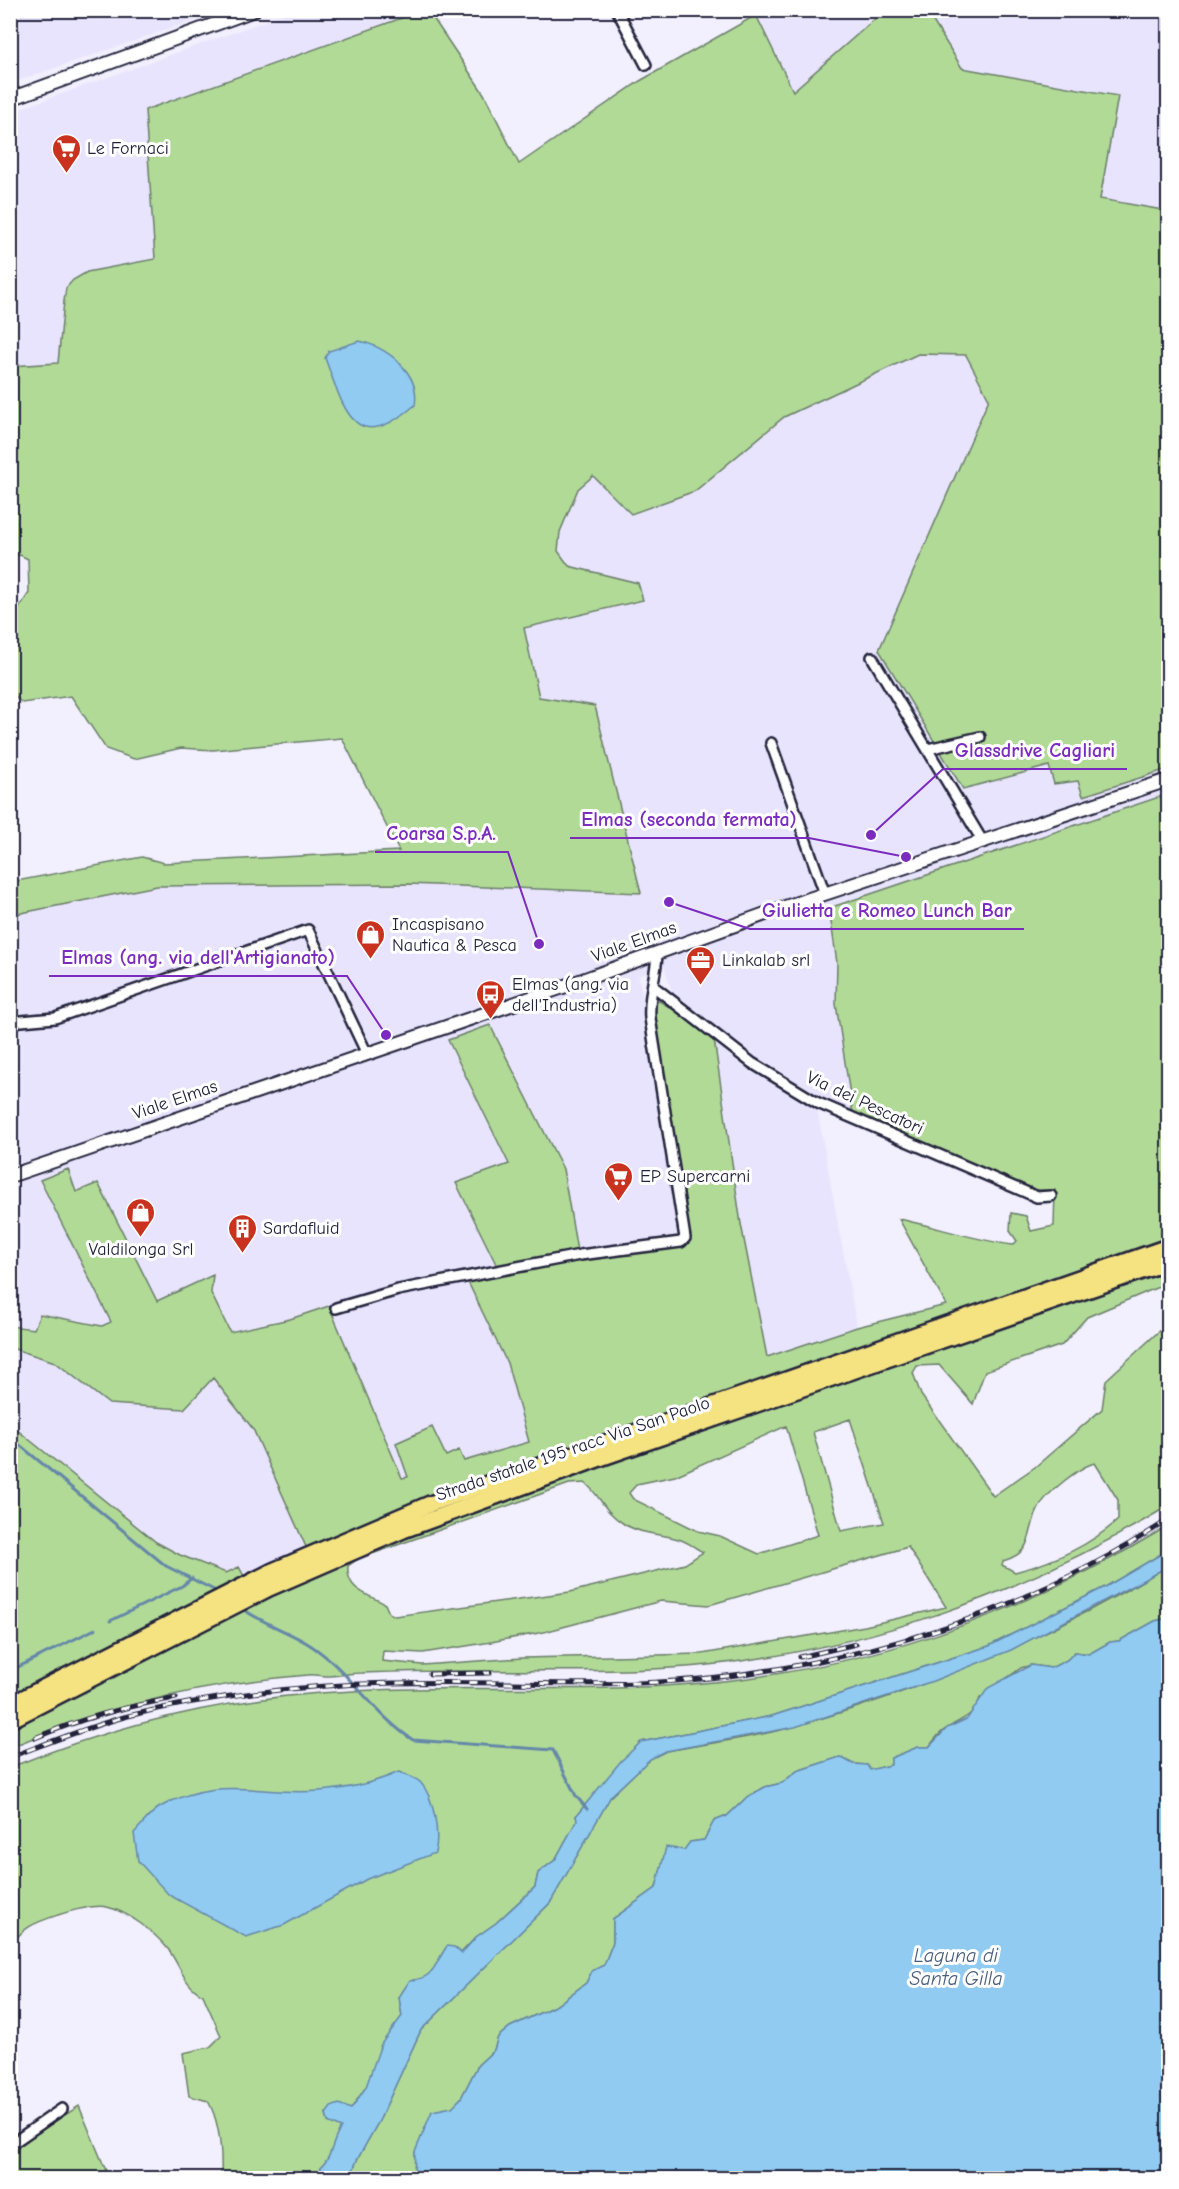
<svg xmlns="http://www.w3.org/2000/svg" width="1179" height="2189" font-family="'Comic Neue',sans-serif">
	<style>
		.built { fill: #e9e4fd }
		.green { fill: #b1da97; stroke: #6a7e69; stroke-width: 1.5; fill-rule: evenodd }
		.water { fill: #91cbf1; stroke: #6587a8; stroke-width: 1.5 }
		.lines { fill: none; stroke-linecap: round; stroke-linejoin: round }
		.stream { stroke: #6587a8; stroke-width: 3 }
		.minor-casing { stroke: #22223b; stroke-width: 14 }
		.secondary-casing { stroke: #22223b; stroke-width: 16 }
		.trunk-casing { stroke: #22223b; stroke-width: 20 }
		.minor { stroke: #fff; stroke-width: 9 }
		.secondary { stroke: #fff; stroke-width: 12 }
		.trunk { stroke: #f5e382; stroke-width: 15 }
		.rail-casing { stroke: #22223b; stroke-width: 5 }
		.rail { stroke: #fff; stroke-width: 3; stroke-dasharray: 9; stroke-linecap: butt }
		.labels { text-anchor: middle; dominant-baseline: central; stroke-width: 6; stroke-linejoin: round; paint-order: stroke }
		.poi-label { font-size: 18px; fill: #22223b; stroke: #fff; text-anchor: start }
		.street-label { font-size: 18px; fill: #22223b; stroke: #fff }
		.water-label { font-size: 20px; font-style: italic; fill: #495d7b; stroke: #fff }
		.leader { fill: none; stroke: #7b2cbf; stroke-width: 2 }
		.callout-dot { fill: #7b2cbf; stroke: #fff; stroke-width: 2 }
		.callout-label { font-size: 20px; text-anchor: middle; font-weight: bold; fill: #7b2cbf; stroke: #fff; stroke-width: 6; stroke-linejoin: round; paint-order: stroke }
	</style>
	<rect width="100%" height="100%" fill="#f2effe"/>
	<filter id="ink" filterUnits="userSpaceOnUse"><feTurbulence type="fractalNoise" baseFrequency=".0167" numOctaves="2"/><feDisplacementMap in="SourceGraphic" scale="12" xChannelSelector="R" yChannelSelector="G"/><feConvolveMatrix kernelMatrix="1 2 1 2 8 2 1 2 1" color-interpolation-filters="sRGB"/></filter>
	<g filter="url(#ink)">
		<g class="built">
			<path d="M11 10H222V11L11 83Z"/>
			<path d="M763 10 884 11 793 91 756 15Z"/>
			<path d="M293 11H427L145 110 155 259 87 272 64 301 58 363 11 366V112Z"/>
			<path d="M926 11H1168V211L1100 199 1118 96 962 68Z"/>
			<path d="M918 354 967 355 989 399 879 650 963 789 1049 766 1078 781 1084 796 1168 769V794L829 908 837 963 836 1004 853 1114 815 1098 857 1327 767 1357 741 1224 714 1040 678 1012 664 966 639 976 681 1237 577 1251 563 1169 546 1137 448 1040 509 1164 457 1183 497 1266 467 1281 507 1363 529 1442 464 1461 446 1457 431 1428 408 1477 402 1478 329 1306 290 1319 230 1332 211 1293 213 1276 157 1302 98 1183 52 1205 111 1322 103 1326 40 1314 35 1329 11 1326 10 915 157 886 442 884 539 697 523 628 638 583 569 566 558 551 560 532 578 488 593 476 632 514 695 491 784 417Z"/>
			<path d="M10 1348 55 1362 109 1404 213 1378 253 1429 306 1547 244 1576 226 1573 180 1555 156 1542 11 1425Z"/>
		</g>
		<g class="green">
			<path d="M424 10 445 11 433 18 484 94 519 164 640 81 756 15 793 91 884 11 926 10 962 68 1118 96 1100 199 1168 211V769L1083 796 1078 781 1054 784 1049 766 963 789 879 650 989 399 966 355 918 354 784 417 695 491 631 514 593 476 578 489 560 532 558 551 569 566 638 583 643 600 524 628 539 697 595 706 641 893 408 884 157 886 11 915V882L142 857 164 863 399 851 342 738 213 750 181 748 134 759 106 749 71 696 22 703 11 693V620L29 593 28 559 20 555 11 556V366L58 363 64 301 66 288 73 280 87 272 155 259 145 110Z"/>
			<path d="M1168 794V1237L608 1434 325 1539 332 1567 567 1476 800 1398 965 1337 1168 1269V1283L1087 1317 1062 1345 985 1371 973 1404 939 1365 917 1366 913 1373 921 1395 993 1496 1035 1467 1102 1409 1106 1380 1168 1323V1506C1026 1593 866 1650 699 1666 617 1673 535 1670 452 1671 422 1671 392 1672 362 1673 350 1673 338 1676 326 1676 320 1676 314 1674 308 1675 207 1683 104 1707 11 1747V1728L34 1715 11 1698V1425L156 1542 180 1555 226 1573 239 1567 244 1576 306 1547 253 1429 213 1378 184 1409 109 1404 55 1362 11 1348 10 1326 34 1329 40 1314 102 1326 111 1322 40 1180 68 1169 76 1192 98 1183 157 1301 213 1275 211 1293 230 1332 290 1319 329 1306 402 1478 408 1477 396 1443 432 1427 446 1456 459 1450 464 1461 529 1442 507 1363 467 1280 684 1244 654 1011V998L678 1012 714 1039 741 1224 767 1357 857 1327 946 1305 899 1219C937 1227 974 1240 1013 1245L1017 1241 1010 1231 1011 1213 1026 1216 1031 1231 1054 1226 1055 1190H1035L853 1114 836 1004 837 963 829 908ZM850 1419 884 1523 841 1531 813 1432ZM786 1426 818 1535 759 1554 720 1536 698 1531 633 1499 629 1493 637 1484 675 1476ZM1095 1463 1118 1500V1520C1088 1547 1054 1562 1015 1572L1002 1565 1003 1561C1037 1551 1025 1531 1040 1506 1047 1493 1080 1466 1095 1463ZM585 1483C602 1497 602 1510 624 1524 640 1534 660 1534 678 1539 687 1541 695 1548 703 1552L685 1564 570 1592 395 1616 389 1613 385 1604C367 1594 346 1590 348 1566L358 1559 569 1484ZM908 1547 946 1607 865 1626 702 1654 522 1658 422 1665 382 1661 383 1651 423 1653 491 1642 544 1632 661 1601 709 1605Z"/>
			<path d="M490 1025 563 1169 577 1251 498 1268 456 1183 509 1164 448 1040Z"/>
			<path d="M1168 1526V1550L1107 1586 989 1646 772 1716 641 1742 576 1816 577 1820 555 1860 538 1873 535 1887 496 1923 476 1937 461 1953 442 1954C438 1974 414 1985 399 1997L402 2016 366 2087 351 2109 326 2113 328 2122 342 2128C332 2140 333 2158 321 2167L320 2178H221C222 2153 221 2124 208 2101L189 2096 183 2053 210 2047 221 2036 203 1995C184 1986 180 1965 168 1949 154 1932 129 1912 107 1907 94 1904 71 1911 58 1915 37 1922 21 1927 11 1947V1767C110 1727 213 1701 320 1693 460 1682 602 1697 741 1679 897 1659 1034 1607 1168 1526Z"/>
			<path d="M1168 1566V1618L1155 1621 1119 1641 1110 1642 1089 1654 1075 1652 1067 1660 1051 1668 1031 1665 1021 1668 980 1698C974 1718 961 1718 946 1729 939 1733 934 1740 929 1747H918L891 1758V1765L870 1770 867 1765 853 1764 840 1757 797 1771 782 1783 765 1787 747 1797 727 1816 714 1821 704 1840 690 1842 684 1851 666 1848 656 1888 613 1919V1942L604 1965 592 1971 586 1983 557 2005 510 2027 498 2037 494 2050 478 2065 461 2098 415 2152 414 2178H350L357 2160 380 2119 421 2030 550 1903 611 1796 650 1759 666 1751C709 1743 754 1738 796 1726 926 1689 1052 1636 1168 1566Z"/>
			<path d="M79 2106 109 2178H11L10 2150Z"/>
		</g>
		<g class="water">
			<path d="M359 341C386 346 421 373 415 405 354 458 344 409 325 358L329 351Z"/>
			<path d="M1168 1550V1566L1149 1577 1011 1650 933 1681 795 1727 666 1751 650 1759 611 1796 550 1903 421 2030 380 2119 357 2160 350 2178H320L321 2167C332 2158 332 2140 341 2128L328 2122 326 2114 331 2107 339 2104 351 2109 366 2087 381 2044 402 2016 399 1997 410 1980C434 1980 435 1963 447 1946L454 1947 462 1953 476 1937 496 1923 535 1887 538 1873 555 1860 577 1820 576 1816 620 1762 641 1742 772 1716 989 1646 1107 1586Z"/>
			<path d="M1168 1618V2178H414L415 2152 432 2111 452 2107 461 2098 478 2065 494 2050 498 2037 510 2027 557 2005 586 1983 592 1971 604 1965 613 1942V1919L656 1888 666 1847 684 1850 690 1842 704 1840 714 1821 727 1816 747 1797 765 1787 782 1783 797 1771 840 1757 853 1764 867 1765 870 1770 891 1765V1758L918 1747H929L947 1728 967 1719 988 1688 1031 1665 1051 1668 1067 1660 1075 1652 1089 1654 1110 1642 1119 1641 1155 1621Z"/>
			<path d="M399 1772C405 1775 417 1778 421 1783 434 1798 440 1834 435 1853L367 1879 284 1925 246 1937 169 1895 138 1861 134 1833C142 1825 150 1813 160 1807 220 1774 259 1796 319 1791 347 1789 374 1783 399 1772Z"/>
		</g>
		<g class="lines">
			<g class="stream">
				<path d="M10 1437 166 1566 220 1593"/>
				<path d="M240 1607C261 1623 288 1631 310 1645 349 1670 374 1715 413 1740L553 1750 576 1796 587 1809"/>
				<path d="M110 1621 182 1586 192 1578"/>
				<path d="M10 1671 95 1629"/>
			</g>
			<defs>
				<g id="minor">
					<path d="M617 10 646 65"/>
					<path d="M872 657 983 842"/>
					<path d="M771 743 825 894"/>
					<path d="M928 749 980 737"/>
					<path d="M653 986 752 1063 818 1103 1037 1197 1051 1196"/>
					<path d="M10 1022 55 1018 308 930 367 1054"/>
					<path d="M336 1308 398 1290 580 1255 681 1242 685 1238 650 1018C648 994 656 978 657 954"/>
					<path d="M10 2145 62 2109"/>
				</g>
				<g id="secondary">
					<path d="M10 99 254 10"/>
					<path d="M10 1176 563 987 782 908 1168 780"/>
				</g>
				<g id="trunk">
					<path d="M10 1705 273 1571 430 1504 1168 1247"/>
					<path d="M10 1720 269 1588 403 1530 603 1457 1168 1262"/>
				</g>
			</defs>
			<use href="#minor" class="minor-casing"/>
			<use href="#secondary" class="secondary-casing"/>
			<use href="#trunk" class="trunk-casing"/>
			<use href="#minor" class="minor"/>
			<use href="#secondary" class="secondary"/>
			<use href="#trunk" class="trunk"/>
			<defs>
				<g id="rail">
					<path d="M800 1657 856 1644"/>
					<path d="M430 1674 490 1673"/>
					<path d="M35 1738C82 1718 126 1706 176 1698"/>
					<path d="M10 1757C48 1743 85 1728 124 1717 210 1695 304 1685 393 1683 495 1680 598 1689 700 1679 865 1663 1029 1611 1168 1520"/>
				</g>
			</defs>
			<use href="#rail" class="rail-casing"/>
			<use href="#rail" class="rail"/>
		</g>
	</g>
	<defs>
		<symbol id="supermarket-pin" viewBox="-11 -11 22 30"><path d="M0 17L-7.5 6A9.5 9.5 0 1 1 7.5 6Z" fill="#c8321e" stroke="#fff"/><path d="M-6-5.5h2.5l.6 2H6L4.5 2H-2.5L-4.4-4H-6ZM-1.5 3.2a1.3 1.3 0 1 0 .1 0ZM3 3.2a1.3 1.3 0 1 0 .1 0Z" fill="#fff"/></symbol>
		<symbol id="shop-pin" viewBox="-11 -11 22 30"><path d="M0 17L-7.5 6A9.5 9.5 0 1 1 7.5 6Z" fill="#c8321e" stroke="#fff"/><path d="M-5-2.5h2.3a2.7 3.5 0 0 1 5.4 0H5L5.5 6h-11ZM-1.5-2.5h3a1.5 2.3 0 0 0-3 0Z" fill="#fff"/></symbol>
		<symbol id="office-pin" viewBox="-11 -11 22 30"><path d="M0 17L-7.5 6A9.5 9.5 0 1 1 7.5 6Z" fill="#c8321e" stroke="#fff"/><path d="M-6-3h4V-5.5h4V-3h4V5H-6ZM-1-4.5V-3h2v-1.5ZM-6 0V1H6V0Z" fill="#fff"/></symbol>
		<symbol id="bus-pin" viewBox="-11 -11 22 30"><path d="M0 17L-7.5 6A9.5 9.5 0 1 1 7.5 6Z" fill="#c8321e" stroke="#fff"/><path d="M-5-6H5V4H4V6H2V4H-2V6H-4V4H-5ZM-3.5-4V0h7V-4ZM-3.5 1.2v1.5H-2V1.2ZM2 1.2v1.5H3.5V1.2Z" fill="#fff"/></symbol>
		<symbol id="building-pin" viewBox="-11 -11 22 30"><path d="M0 17L-7.5 6A9.5 9.5 0 1 1 7.5 6Z" fill="#c8321e" stroke="#fff"/><path d="M-4-6H4V6H1V3H-1V6H-4ZM-2.5-4.3h1.7v1.8h-1.7ZM.8-4.3h1.7v1.8H.8ZM-2.5-1h1.7V.8h-1.7ZM.8-1h1.7V.8H.8Z" fill="#fff"/></symbol>
	</defs>
	<g fill-rule="evenodd">
		<use href="#supermarket-pin" x="50" y="132" width="33" height="45"/>
		<use href="#shop-pin" x="354" y="918" width="33" height="45"/>
		<use href="#office-pin" x="684" y="944" width="33" height="45"/>
		<use href="#bus-pin" x="474" y="978" width="33" height="45"/>
		<use href="#supermarket-pin" x="602" y="1160" width="33" height="45"/>
		<use href="#shop-pin" x="124" y="1196" width="33" height="45"/>
		<use href="#building-pin" x="226" y="1212" width="33" height="45"/>
	</g>
	<g class="labels">
		<g class="poi-label">
			<text x="87" y="148">Le Fornaci</text>
			<text x="392" y="924">Incaspisano<tspan x="392" dy="21">Nautica &amp; Pesca</tspan></text>
			<text x="722" y="960">Linkalab srl</text>
			<text x="512" y="984">Elmas (ang. via<tspan x="512" dy="21">dell'Industria)</tspan></text>
			<text x="640" y="1176">EP Supercarni</text>
			<text x="263" y="1228">Sardafluid</text>
			<text x="141" y="1249" text-anchor="middle">Valdilonga Srl</text>
		</g>
		<g class="street-label">
			<text transform="translate(634 942) rotate(-20)">Viale Elmas</text>
			<text transform="translate(175 1100) rotate(-19)">Viale Elmas</text>
			<text transform="translate(865 1103) rotate(25)">Via dei Pescatori</text>
			<text transform="translate(573 1449) rotate(-19)">Strada statale 195 racc Via San Paolo</text>
		</g>
		<g class="water-label">
			<text x="956" y="1955">Laguna di<tspan x="956" dy="23">Santa Gilla</tspan></text>
		</g>
	</g>
	<path class="leader" d="M871 835L943 769H1127M906 857L809 838H570M539 944L508 852H375M669 902L750 929H1024M386 1035L347 976H49"/>
	<g class="callout-dot">
		<circle cx="871" cy="835" r="6"/>
		<circle cx="906" cy="857" r="6"/>
		<circle cx="539" cy="944" r="6"/>
		<circle cx="669" cy="902" r="6"/>
		<circle cx="386" cy="1035" r="6"/>
	</g>
	<g class="callout-label">
		<text x="1035" y="757">Glassdrive Cagliari</text>
		<text x="689" y="826">Elmas (seconda fermata)</text>
		<text x="441" y="840">Coarsa S.p.A.</text>
		<text x="887" y="917">Giulietta e Romeo Lunch Bar</text>
		<text x="198" y="964">Elmas (ang. via dell'Artigianato)</text>
	</g>
	<rect width="1179" height="2189" fill="none" stroke="#fff" stroke-width="36"/>
	<rect x="18" y="18" width="1143" height="2153" fill="none" stroke="#22223b" stroke-width="2" filter="url(#ink)"/>
</svg>
